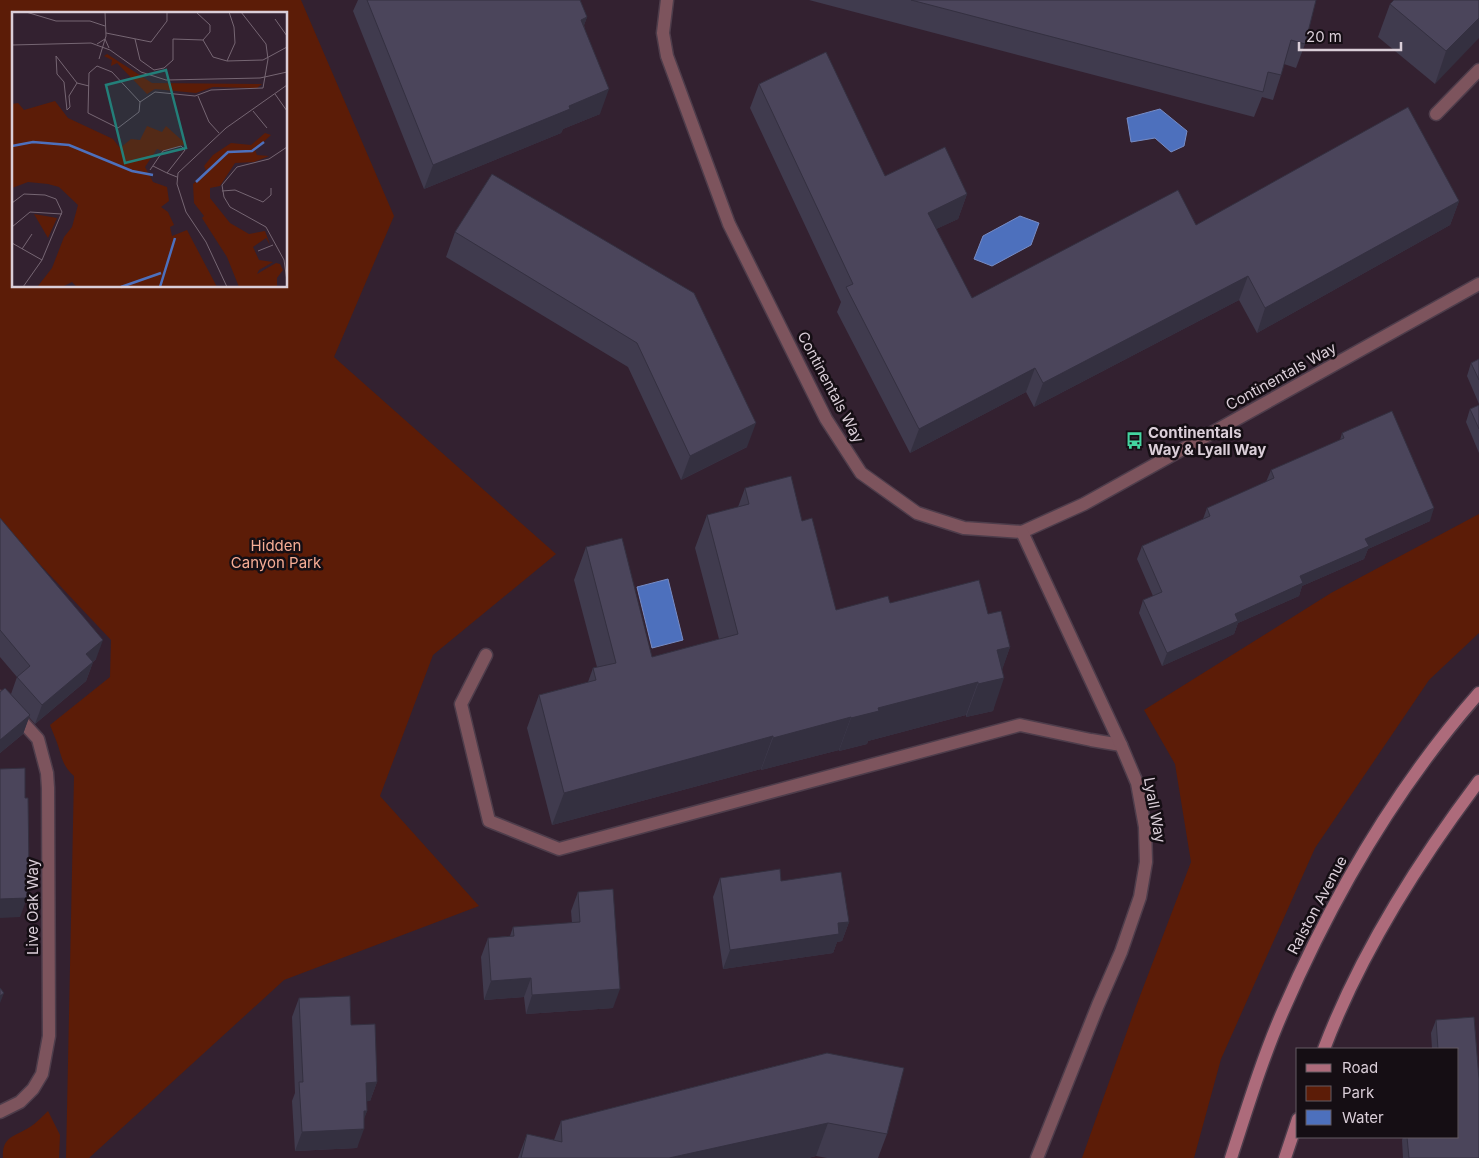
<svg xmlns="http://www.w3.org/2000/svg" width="1479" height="1158" font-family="Inter,sans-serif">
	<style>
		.green { fill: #5c1c07; fill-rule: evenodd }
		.water { fill: #4d70bd; stroke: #778cc5 }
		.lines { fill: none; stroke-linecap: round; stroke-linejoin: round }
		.lane-casing { stroke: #4e3d4b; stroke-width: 15 }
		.street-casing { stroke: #4e3d4b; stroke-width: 15 }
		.secondary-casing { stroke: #4e3d4b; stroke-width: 15 }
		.lane { stroke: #7d545d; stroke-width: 12 }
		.street { stroke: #7d545d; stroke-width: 12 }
		.secondary { stroke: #ad6b7b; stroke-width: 12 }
		.wall { fill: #403b4e }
		.shaded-wall { fill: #343040 }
		.building { fill: #4b455b; stroke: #343040 }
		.labels { text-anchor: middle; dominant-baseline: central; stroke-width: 5; stroke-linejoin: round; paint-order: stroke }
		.street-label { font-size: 15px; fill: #daced8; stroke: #150e14 }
		.poi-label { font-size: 15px; font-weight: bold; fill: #daced8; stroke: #150e14; text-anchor: start }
		.park-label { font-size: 15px; fill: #f6ac95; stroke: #150e14 }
		.inset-river { fill: none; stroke: #4d70bd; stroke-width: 2.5 }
		.inset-road { fill: none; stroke: #766673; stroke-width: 1 }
		.view { fill: #237f79; fill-opacity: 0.15; stroke: #237f79; stroke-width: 2.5 }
		.inset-edge { fill: none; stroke: #daced8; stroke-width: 2.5 }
	</style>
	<rect width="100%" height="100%" fill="#332130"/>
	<g class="green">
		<path d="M0 0H301L394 216 334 357 556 554 433 655 380 796 479 906 284 980 89 1158H66L74 776C61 765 62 755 56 740 54 735 52 730 50 725L110 677 111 640 0 522ZM14 14H286V286H14Z"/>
		<path d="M1479 514V633L1429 680 1315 848 1221 1059 1194 1158H1082L1135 1009 1191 862 1175 764 1144 710 1331 593Z"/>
		<path d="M48 1111 60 1135 59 1158H3C2 1136 14 1137 30 1127 36 1123 42 1117 48 1111Z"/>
	</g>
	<g class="water">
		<path d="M1160 109 1187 131 1184 146 1171 152 1155 138 1131 142 1127 118Z"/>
		<path d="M1020 216 1039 223 1031 245 992 266 974 259 983 236Z"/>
		<path d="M668 579 683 640 652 648 637 587Z"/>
	</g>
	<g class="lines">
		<defs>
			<g id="lane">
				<path d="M1436 114 1479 70"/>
				<path d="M486 655 461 704 489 821 559 849 1020 725 1091 740 1121 745"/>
			</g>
			<g id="street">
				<path d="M667 0 663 33 667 56 729 224 826 419 861 473 917 513 964 528 1022 532 1084 504 1479 284"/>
				<path d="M1022 532 1121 745 1137 783 1145 827 1146 862 1140 897 1121 952 1098 1005 1037 1158"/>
				<path d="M0 697 38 739 47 773 48 788 49 1036 42 1074 33 1089 20 1102 0 1112"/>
			</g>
			<g id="secondary">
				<path d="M1324 1049C1360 954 1418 862 1479 781"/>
				<path d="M1231 1158C1247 1109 1262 1059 1283 1011 1332 898 1397 786 1479 693"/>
				<path d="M1285 1158 1298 1119"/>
			</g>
		</defs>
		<use href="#lane" class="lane-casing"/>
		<use href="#street" class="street-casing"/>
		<use href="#secondary" class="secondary-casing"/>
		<use href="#lane" class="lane"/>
		<use href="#street" class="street"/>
		<use href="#secondary" class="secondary"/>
	</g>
	<g class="wall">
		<path d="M358 0H580L587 17 584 25 600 114 563 129 561 133 424 189 353 11Z"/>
		<path d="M809 0H1316L1305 44 1296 68 1284 64 1281 75 1273 100 1262 97 1254 117Z"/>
		<path d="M1479 0 1435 84 1378 37 1390 4Z"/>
		<path d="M759 84 885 176 967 194 958 219 936 229 972 298 1196 225 1459 201 1450 225 1257 333 1239 300 1034 407 1026 392 910 453 837 312 841 302 750 108Z"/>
		<path d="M492 174 747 447 681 480 628 367 446 257 455 232Z"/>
		<path d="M1479 359V404L1467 376 1471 363Z"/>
		<path d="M1479 405V453L1466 422 1470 409Z"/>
		<path d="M1342 433 1430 521 1368 549 1364 559 1302 586 1299 596 1238 623 1234 634 1162 666 1139 613 1143 600 1153 596 1137 559 1142 546 1203 519 1207 508 1266 482 1271 470 1340 440Z"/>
		<path d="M745 488 802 521 836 610 890 603 988 614 1010 647 1002 669 993 711 966 717V715L868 741 867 744 839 751V750L761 770V769L552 825 527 728 539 695 588 682 593 668 597 667 574 580 586 547 652 657 719 639 695 548 707 515 738 507Z"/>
		<path d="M0 518 96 659 93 662 86 681 35 724 29 717 23 734 0 753V692L11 694 17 677 0 657Z"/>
		<path d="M720 878 781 881 849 922 842 941 837 942 833 953 723 969 713 897Z"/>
		<path d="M578 892 613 1008 526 1014 524 997 484 1000 481 957 488 938 510 936 513 927 572 923 571 911Z"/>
		<path d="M299 998 351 1025 377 1082 370 1101H366L367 1111 364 1118 357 1148 295 1151 292 1101 295 1093 292 1017Z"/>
		<path d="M1474 1017 1479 1079V1158H1403L1402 1140 1403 1137H1458V1049H1432L1431 1033 1436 1020Z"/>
		<path d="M827 1053 887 1134 878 1158H827L816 1156 808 1158H518L527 1134 554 1140 561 1121Z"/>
	</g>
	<g class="shaded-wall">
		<path d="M587 17 578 42 581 20Z"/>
		<path d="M1479 18V38L1435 84 1446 51Z"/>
		<path d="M609 89 600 114 563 129 561 133 424 189 433 165 569 106Z"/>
		<path d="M967 194 958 219 919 237 928 213Z"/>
		<path d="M1459 201 1450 225 1257 333 1265 308Z"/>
		<path d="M1248 276 1239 300 1034 407 1043 383Z"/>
		<path d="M1035 368 1026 392 910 453 919 429Z"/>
		<path d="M756 423 747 447 681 480 690 456Z"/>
		<path d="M1434 508 1430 521 1368 549 1364 559 1302 586 1299 596 1238 623 1234 634 1162 666 1167 653 1365 539Z"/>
		<path d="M103 640 96 659 79 673 86 654Z"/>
		<path d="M1010 647 999 679 1004 678 993 711 966 717 978 684 997 650Z"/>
		<path d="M93 662 86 681 35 724 42 705Z"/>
		<path d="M978 682 966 715 868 741 867 744 839 751 851 718 878 708Z"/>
		<path d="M30 715 23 734 0 753V740Z"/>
		<path d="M851 717 839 750 761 770 773 738Z"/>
		<path d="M773 736 761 769 552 825 564 793Z"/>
		<path d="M27 898 20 917 0 918V899Z"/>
		<path d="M849 922 842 941 837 942 833 953 723 969 730 950 838 923Z"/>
		<path d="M531 978 524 997 484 1000 491 981Z"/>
		<path d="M620 989 613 1008 526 1014 532 995Z"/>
		<path d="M4 993 0 1003V996Z"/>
		<path d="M377 1082 370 1101 359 1102 366 1083Z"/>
		<path d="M364 1111H367L360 1130 364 1129 357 1148 295 1151 302 1132Z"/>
		<path d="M828 1123 816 1156 808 1158H669Z"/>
	</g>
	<g class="building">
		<path d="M367 0H580L587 17 581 20 609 89 569 106 570 109 433 165Z"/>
		<path d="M911 0H1316L1305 44 1291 40 1281 75 1268 72 1263 92Z"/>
		<path d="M1394 0H1479V18L1446 51 1390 4Z"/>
		<path d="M826 52 885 176 945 147 967 194 928 213 972 298 1178 190 1196 225 1408 107 1459 201 1265 308 1248 276 1043 383 1035 368 919 429 846 287 853 284 759 84Z"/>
		<path d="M492 174 694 293 756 423 690 456 637 343 455 232Z"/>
		<path d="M1479 359V380L1471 363Z"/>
		<path d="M1479 405V429L1470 409Z"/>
		<path d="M1392 411 1434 508 1365 539 1369 546 1300 576 1303 583 1235 614 1238 621 1167 653 1143 600 1162 592 1142 546 1210 516 1207 508 1274 478 1271 470 1344 438 1342 433Z"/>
		<path d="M791 476 802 521 812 518 836 610 888 596 890 603 979 580 988 614 1001 611 1010 647 997 650 1004 678 978 684V682L878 708 879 711 851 718V717L773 738V736L564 793 539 695 596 680 593 668 616 663 586 547 622 538 652 657 738 634 707 515 749 504 745 488Z"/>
		<path d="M0 518 103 640 86 654 93 662 42 705 17 677 30 666 0 630Z"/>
		<path d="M5 688 30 715 0 740V692Z"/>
		<path d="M25 768V798H28L29 868H27V898L0 899V769Z"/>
		<path d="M780 869 781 881 841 872 849 922 838 923 839 934 730 950 720 878Z"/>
		<path d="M613 889 620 989 532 995 531 978 491 981 488 938 514 936 513 927 580 922 578 892Z"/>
		<path d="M0 988 4 993 0 996Z"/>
		<path d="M350 996 351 1025 375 1024 377 1082 366 1083 367 1111H364V1129L302 1132 299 1082H303L299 998Z"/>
		<path d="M1474 1017 1479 1079V1158H1409L1407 1137H1458V1049H1438L1436 1020Z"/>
		<path d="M827 1053 904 1068 887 1134 828 1123 669 1158H521L527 1134 562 1142 561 1121Z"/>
	</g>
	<defs>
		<symbol id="bus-bare" viewBox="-9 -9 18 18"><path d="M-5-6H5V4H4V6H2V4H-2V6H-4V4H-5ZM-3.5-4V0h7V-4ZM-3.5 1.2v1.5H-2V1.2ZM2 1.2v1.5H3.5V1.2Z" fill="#44d4a0" stroke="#150e14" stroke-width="2.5" paint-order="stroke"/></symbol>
	</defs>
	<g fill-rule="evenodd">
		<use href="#bus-bare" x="1122" y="428" width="25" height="25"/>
	</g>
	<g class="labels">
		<g class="street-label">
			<text transform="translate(1281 376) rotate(-29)">Continentals Way</text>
			<text transform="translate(831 387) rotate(62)">Continentals Way</text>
			<text transform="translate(1155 810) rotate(80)">Lyall Way</text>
			<text transform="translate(1317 905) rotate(-62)">Ralston Avenue</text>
			<text transform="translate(32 907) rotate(-90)">Live Oak Way</text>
		</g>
		<g class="poi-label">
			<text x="1148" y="432">Continentals<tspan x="1148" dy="17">Way &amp; Lyall Way</tspan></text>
		</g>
		<g class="park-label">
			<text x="276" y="545">Hidden<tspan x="276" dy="17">Canyon Park</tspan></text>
		</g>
	</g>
	<g transform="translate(12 12)">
		<rect width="275" height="275" fill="#332130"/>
		<path d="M95 42 140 71 250 72 245 76 201 75 184 81 143 77 135 82 105 51 99 54 100 48 92 44ZM43 89 56 106 101 127 108 136 119 127 128 128 135 114 150 120 154 114 174 132V135L171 133 150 139 145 137 133 155 141 170 155 175 157 189 149 195 156 200 162 213 158 215 160 224 175 218 205 275H65L60 270 50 275 26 274 40 256 52 225 60 215 66 193 47 175 36 172 16 170 0 176V92L6 91 12 98ZM253 121 259 123 243 138 245 143 257 144 242 150 223 151 208 174 198 176V186L218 211 237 222 253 219 258 233 254 226 241 235 247 248 261 250 247 258 245 262 264 251 268 252 271 258 265 266V275H227L215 245 190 206 192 204 182 191 181 172 195 160 192 154 201 143 219 131 239 133ZM22 202 45 206 36 226Z" fill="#5c1c07"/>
		<path class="inset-river" d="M0 134 21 130 57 133 120 159 141 163M184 170 216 140 240 139 252 130M109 275 149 261M148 275 163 226"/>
		<path class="inset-road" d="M14 0 44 9H78L93 14M184 0 198 13V20L191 28M263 7 275 24M94 21 139 30 155 9V0M123 27 128 48 142 58 152 56 161 48V27L191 28M191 28 201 45 215 49 251 48 275 35M85 32 93 27 97 36M0 33 79 31 98 38 129 60 154 68 248 66 275 60M87 47 94 24 93 0M215 49 223 31 222 15 217 0M85 54 100 60 128 90 127 100 106 116 76 101 77 61ZM65 71 57 84 58 95 55 98 52 70 45 62 44 44 65 71 77 74M263 82 275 99M186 84 197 110 207 121M128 90 143 80 183 84 199 78 251 76 256 47 254 32 229 0M241 99 255 116M275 135 257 147 225 155 210 173 212 185 218 195 254 215 272 248 275 269M141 154 155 161M138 158 151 139 169 134 173 138 155 161 165 165M210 179 223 178 251 190 259 183V176M0 191 12 182 33 183 44 187 50 200 30 248 11 275M0 215 18 200 50 202M0 231 30 248M10 237 20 222M246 239 261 233M215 275 194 230 174 200 165 172 166 161 214 116 275 73"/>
		<path class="view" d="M154 58 174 136 113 151 94 73Z"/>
		<rect width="275" height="275" class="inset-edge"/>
	</g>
	<rect x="1296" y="1048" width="162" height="90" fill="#150e14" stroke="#645b62"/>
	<rect x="1306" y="1064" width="25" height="8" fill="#ad6b7b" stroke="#645b62"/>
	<text x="1342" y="1073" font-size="15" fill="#daced8">Road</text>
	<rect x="1306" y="1086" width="25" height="15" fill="#5c1c07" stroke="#645b62"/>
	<text x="1342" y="1098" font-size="15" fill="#daced8">Park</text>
	<rect x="1306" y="1110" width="25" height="15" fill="#4d70bd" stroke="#645b62"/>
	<text x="1342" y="1123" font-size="15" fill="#daced8">Water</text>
	<path d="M1299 42v8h102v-8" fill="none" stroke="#daced8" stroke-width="2.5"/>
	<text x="1306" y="42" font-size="15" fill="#daced8" stroke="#150e14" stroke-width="4" paint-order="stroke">20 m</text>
</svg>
